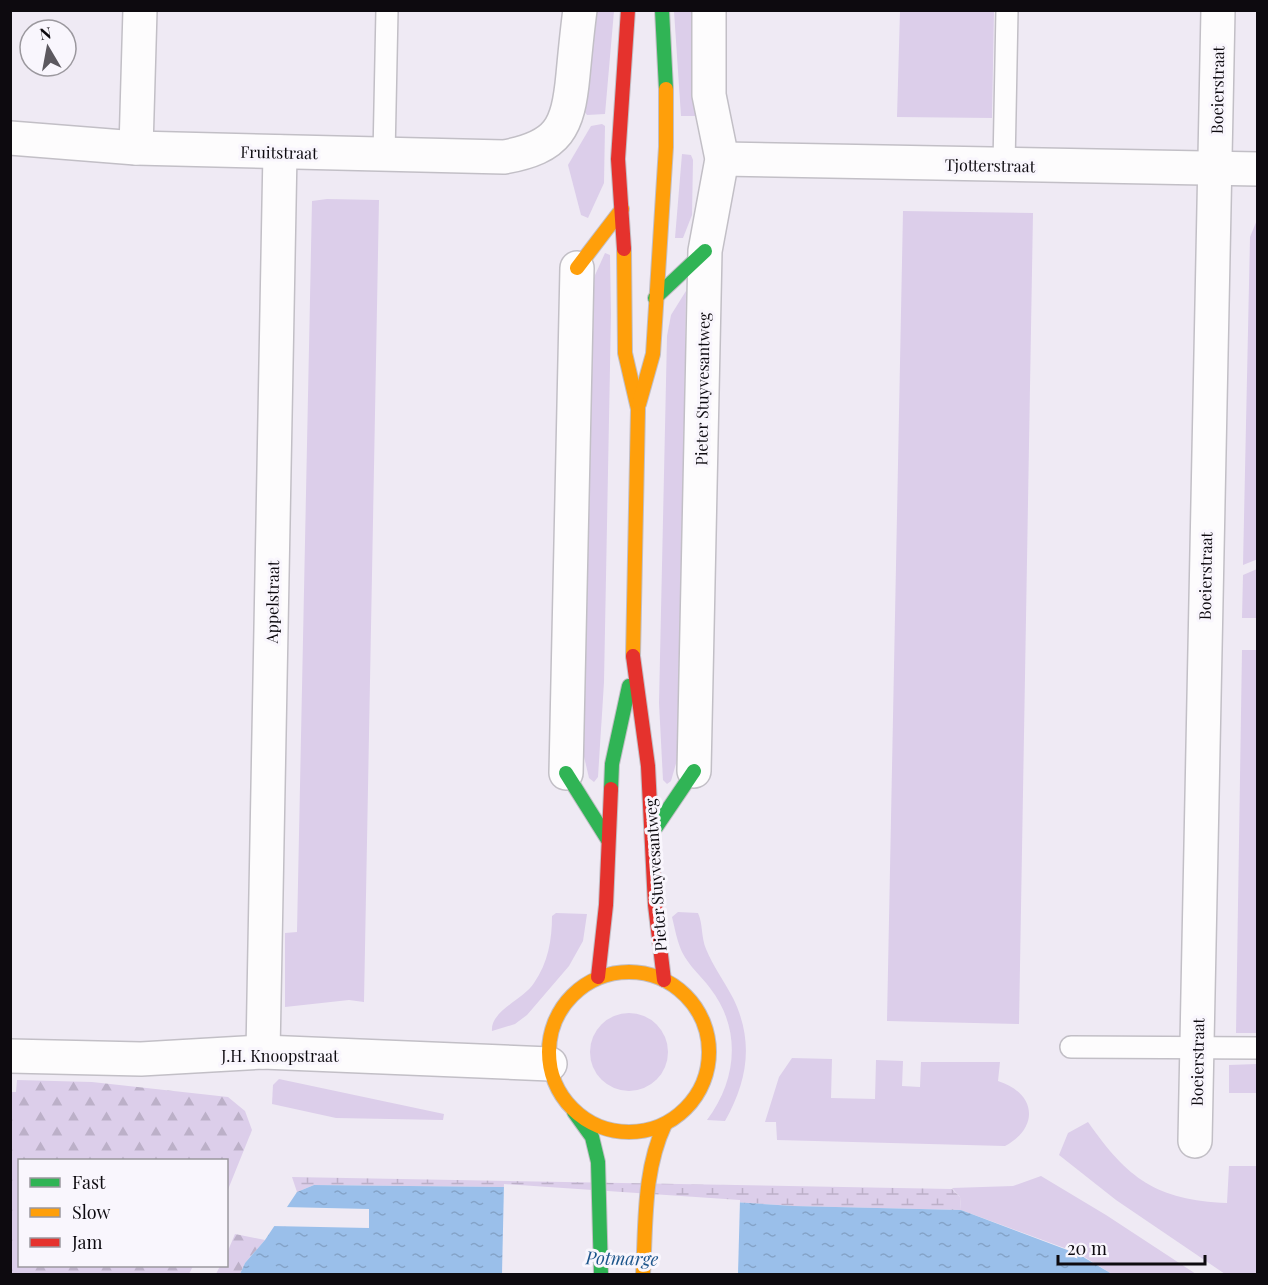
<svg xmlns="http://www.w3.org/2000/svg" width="1268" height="1285" font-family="'Playfair Display',serif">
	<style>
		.grass { fill: #dcceea }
		.forest { fill: url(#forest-firs) }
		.wetland { fill: url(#wetland-marsh) }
		.water { fill: url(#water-ripples) }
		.pier { fill: #efeaf4 }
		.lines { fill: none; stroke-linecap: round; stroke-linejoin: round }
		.lane-casing { stroke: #c2bfc6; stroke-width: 24 }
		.street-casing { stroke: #c2bfc6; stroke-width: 36 }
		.fast-casing { stroke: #c2bfc6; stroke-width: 16 }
		.slow-casing { stroke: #c2bfc6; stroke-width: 16 }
		.jam-casing { stroke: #c2bfc6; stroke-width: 16 }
		.lane { stroke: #fdfcfd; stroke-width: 21 }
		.street { stroke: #fdfcfd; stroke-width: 33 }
		.fast { stroke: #30b455; stroke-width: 14 }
		.slow { stroke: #ff9f0a; stroke-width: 14 }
		.jam { stroke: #e5322d; stroke-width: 14 }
		.labels { text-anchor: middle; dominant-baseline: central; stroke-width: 6; stroke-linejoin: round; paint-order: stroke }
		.street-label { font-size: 16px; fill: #0d0a0f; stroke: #f9f6fd }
		.water-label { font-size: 18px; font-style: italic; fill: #1c558b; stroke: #f9f6fd }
	</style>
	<defs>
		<pattern id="forest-firs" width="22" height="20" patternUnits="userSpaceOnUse" patternTransform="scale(1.5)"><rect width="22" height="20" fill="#dcceea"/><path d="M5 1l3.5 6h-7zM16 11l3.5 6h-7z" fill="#bcb0c8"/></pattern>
		<pattern id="wetland-marsh" width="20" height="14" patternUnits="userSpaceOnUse" patternTransform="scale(1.5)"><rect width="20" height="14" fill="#dcceea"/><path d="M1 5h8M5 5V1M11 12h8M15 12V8" fill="none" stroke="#bcb0c8"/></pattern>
		<pattern id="water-ripples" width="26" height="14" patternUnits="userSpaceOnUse" patternTransform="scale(1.5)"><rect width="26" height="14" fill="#9abfea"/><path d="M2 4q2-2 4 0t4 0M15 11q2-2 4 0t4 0" fill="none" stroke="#84a3c8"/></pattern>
	</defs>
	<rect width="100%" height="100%" fill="#efeaf4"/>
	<g class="grass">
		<path d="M593 11H614L605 114 587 115 584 111Z"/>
		<path d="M674 11H695L697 116H681Z"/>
		<path d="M900 11H994L992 118 897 117Z"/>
		<path d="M602 124 605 126 604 183 588 218 581 215 568 165 591 126Z"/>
		<path d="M682 154 691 155 693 160 692 215 683 238H675Z"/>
		<path d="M327 199 379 200 364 1002 349 1000 285 1007V933L297 932 312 201Z"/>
		<path d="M903 211 1033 213 1019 1024 887 1021Z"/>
		<path d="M1257 220 1258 559 1243 565 1250 237Z"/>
		<path d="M605 253 610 255 611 314 604 682 598 777 594 782 589 778 582 748 591 284Z"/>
		<path d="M686 291 679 753 671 781 667 784 663 780 659 703 667 336 671 315Z"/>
		<path d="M1257 569V618H1242L1243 575Z"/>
		<path d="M1242 650H1258L1257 1033H1236Z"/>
		<path d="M678 912 698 913C703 924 701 937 706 949 713 966 724 981 733 998 754 1041 748 1080 725 1121L707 1120C737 1080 742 1029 710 988 701 976 689 966 682 952 677 941 675 929 672 917Z"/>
		<path d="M556 913 587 914 583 941 569 966 527 1015 515 1024 492 1031C490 1011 524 999 534 983 548 963 552 940 552 916Z"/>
		<circle cx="629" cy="1052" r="39"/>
		<path d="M792 1058 832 1059 831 1098 875 1099 876 1060 903 1061 902 1086 920 1087 921 1062H1000L998 1081C1036 1093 1040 1127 1005 1146L777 1140 776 1122H765L779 1077Z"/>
		<path d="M1257 1064V1093H1229V1065Z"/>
		<path d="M279 1079 444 1114 443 1120 336 1118 272 1104 273 1085Z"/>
		<path d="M1088 1122C1128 1179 1156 1200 1227 1203L1229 1166H1257V1274H1225L1116 1200 1059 1155 1068 1133Z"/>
		<path d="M1041 1176 1106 1215 1196 1274H1112L1078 1253 961 1210 960 1197 952 1188 1013 1186Z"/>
	</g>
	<g class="forest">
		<path d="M17 1080 92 1082 228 1097 245 1111 252 1130 227 1192 226 1160H20V1266H193L189 1274H11L10 1092H16Z"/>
		<path d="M235 1234 265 1240 245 1263 240 1274H216L220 1266H226L227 1253Z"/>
	</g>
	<path class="wetland" d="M292 1177 952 1189 960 1197 961 1210 794 1206 505 1187 314 1185 297 1192Z"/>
	<path class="water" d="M314 1185 505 1187 794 1206 961 1210 1078 1254 1112 1274H240L245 1263 265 1240 297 1192Z"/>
	<g class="pier">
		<path d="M504 1184 740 1200 738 1274H502Z"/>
		<path d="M284 1207 369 1209V1228L271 1226Z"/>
	</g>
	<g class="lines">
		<defs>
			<g id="lane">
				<path d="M384 155 387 10"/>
				<path d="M1004 165 1007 10"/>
				<path d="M1071 1047 1258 1048"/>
			</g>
			<g id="street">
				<path d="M10 138 136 148 504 157C559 147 568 128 573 75 575 54 577 32 580 10"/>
				<path d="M136 148 140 10"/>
				<path d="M722 159 1258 169"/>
				<path d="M694 771 705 251 722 159 709 95V10"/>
				<path d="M566 773 577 268"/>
				<path d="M263 1052 280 152"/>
				<path d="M10 1056 141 1059 263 1052 550 1064"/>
				<path d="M1195 1141 1218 10"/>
			</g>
			<g id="fast">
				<path d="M662 10 666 89"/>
				<path d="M655 298 705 251"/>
				<path d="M566 773 608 840"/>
				<path d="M611 789 612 764 629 686"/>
				<path d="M652 833 694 771"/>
				<path d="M574 1112 592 1137 598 1162 601 1274"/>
			</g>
			<g id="slow">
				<path d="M624 249 625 353 638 409 633 656"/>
				<path d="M577 268 622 209"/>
				<path d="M639 404 653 354 666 147V89"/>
				<circle cx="629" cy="1052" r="80"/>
				<path d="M643 1274C646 1223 643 1171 665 1124"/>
			</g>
			<g id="jam">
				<path d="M624 249 618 159 628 10"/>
				<path d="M633 656 648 766 655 905 664 980"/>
				<path d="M598 977 606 905 611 789"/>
			</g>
		</defs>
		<use href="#lane" class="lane-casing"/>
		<use href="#street" class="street-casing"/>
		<use href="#fast" class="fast-casing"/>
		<use href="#slow" class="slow-casing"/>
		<use href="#jam" class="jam-casing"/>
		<use href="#lane" class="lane"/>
		<use href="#street" class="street"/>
		<use href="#fast" class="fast"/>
		<use href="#slow" class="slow"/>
		<use href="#jam" class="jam"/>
	</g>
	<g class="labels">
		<g class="street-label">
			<text transform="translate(1217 90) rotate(-89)">Boeierstraat</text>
			<text transform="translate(279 152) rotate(1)">Fruitstraat</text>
			<text transform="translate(990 165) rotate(1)">Tjotterstraat</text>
			<text transform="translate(702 389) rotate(-89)">Pieter Stuyvesantweg</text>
			<text transform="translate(1205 576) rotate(-89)">Boeierstraat</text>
			<text transform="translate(272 602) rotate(-89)">Appelstraat</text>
			<text transform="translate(655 875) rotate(-94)">Pieter Stuyvesantweg</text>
			<text x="280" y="1055">J.H. Knoopstraat</text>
			<text transform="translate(1197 1062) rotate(-89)">Boeierstraat</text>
		</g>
		<g class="water-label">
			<text transform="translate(622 1258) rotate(1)">Potmarge</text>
		</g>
	</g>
	<rect width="1268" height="1285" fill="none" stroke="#0d0a0f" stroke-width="24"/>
	<rect x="18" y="1159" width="210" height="108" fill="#f9f6fd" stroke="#9b989e" stroke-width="1.5"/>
	<rect x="30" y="1178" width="30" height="9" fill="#30b455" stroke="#9b989e" stroke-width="1.5"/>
	<text x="72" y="1189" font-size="18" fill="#0d0a0f">Fast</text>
	<rect x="30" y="1208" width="30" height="9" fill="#ff9f0a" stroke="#9b989e" stroke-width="1.5"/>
	<text x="72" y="1219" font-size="18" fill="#0d0a0f">Slow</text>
	<rect x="30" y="1238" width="30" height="9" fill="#e5322d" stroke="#9b989e" stroke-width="1.5"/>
	<text x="72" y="1249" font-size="18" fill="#0d0a0f">Jam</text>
	<g transform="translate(48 48) rotate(350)"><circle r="28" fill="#f9f6fd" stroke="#9b989e" stroke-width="1.5"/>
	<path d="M0-4.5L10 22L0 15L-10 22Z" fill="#5c585f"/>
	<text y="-9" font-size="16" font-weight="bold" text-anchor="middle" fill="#0d0a0f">N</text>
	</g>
	<path d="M1058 1255v9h147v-9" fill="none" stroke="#0d0a0f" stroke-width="3"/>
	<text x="1067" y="1255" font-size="18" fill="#0d0a0f" stroke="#f9f6fd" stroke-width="4.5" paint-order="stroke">20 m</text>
</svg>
